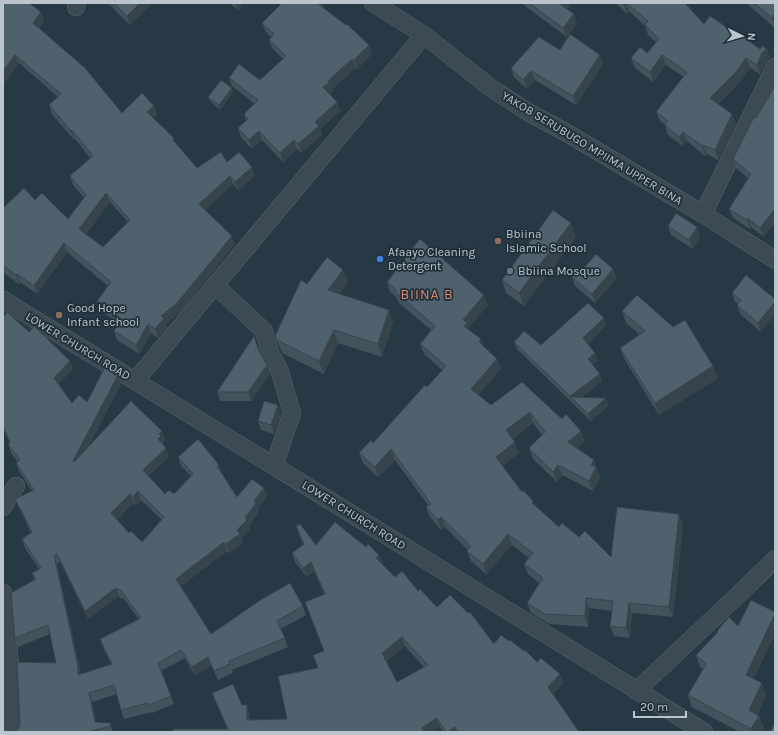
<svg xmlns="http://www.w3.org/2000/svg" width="778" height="735" font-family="Karla,sans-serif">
<rect width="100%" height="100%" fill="#273944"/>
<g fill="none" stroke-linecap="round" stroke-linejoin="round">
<g stroke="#5a6871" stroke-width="18">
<path id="street" d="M373,3L424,35L491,88L528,112L567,133L703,214L775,260
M76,7L77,3
M703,214L775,67
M215,285L264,331L271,355L279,369L292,413L274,466
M3,300L274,466L704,732
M135,381L424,35
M3,507L16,486
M3,593L10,664L13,732
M636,691L736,597L775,559"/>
</g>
<use href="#street" stroke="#3c4a54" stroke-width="17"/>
</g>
<path fill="#43535d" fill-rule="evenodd" d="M3,3H32L31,5L41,12L44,21L39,28L122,113L157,114L153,118L176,143L197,168L227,162L255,176L238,190L233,184L205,210L235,244L180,312L166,324L167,327L158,338L151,333L139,354L117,340L114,331L119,323L100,310L97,301L108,286L67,252L37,294L20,282L19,284L3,272V208L35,200L68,219L84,198L73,185L70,176L90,158L75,139L74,140L52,114L49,105L58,97L19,63L3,84ZM110,202L128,222L103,247L86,234Z
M108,3H152L130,25Z
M229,3H243L238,10Z
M521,3H571L567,9L577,23L567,37Z
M616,3H685L704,24L760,49H767L770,58L766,63L760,74L750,68L740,82L718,104L736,124L718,160L707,154L705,156L687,141L683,146L668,135L665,125L660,121L656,112L684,77L666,65L653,82L635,68L631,58L647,53L656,42L648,35L645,26L629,11L627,14Z
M746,3H775V28Z
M324,6L323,7L369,45L372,54L357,69L356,68L332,89L333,92L330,94L337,102L340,111L320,129L322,135L301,153L297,149L283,162L262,140L252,149L241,137L238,128L246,121L244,114L255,104L232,86L229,78L260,80L283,59L272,48L269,40L271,37L266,32L262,23Z
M560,50L600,55L603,64L576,105L535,80L527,89L514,77L511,68Z
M775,86V222L764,237L751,227L750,229L733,218L729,209L748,178L736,168L733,159Z
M233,93L220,110L210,101L208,97Z
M668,226L697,227L700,236L693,249L671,235Z
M576,237L524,306L506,293L502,280Z
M405,257L488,305L468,328L470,331L484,347L497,359L501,369L478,395L491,405L522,382L585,441L577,448L594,460L600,478L593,491L562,475L557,482L533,459L529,448L542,435L533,423L512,439L519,453L502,466L522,492L535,505L559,527L579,537L611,557L683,524L673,617L632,613L630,638L614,636L610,626L612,611L589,608L588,627L549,624L531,613L527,603L539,583L528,574L524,564L529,558L512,545L486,574L471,561L467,551L468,550L445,527L441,530L430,517L426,507L428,505L395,460L378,477L363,463L359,453L373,443L427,387L442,370L424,354L420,344L431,330L399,303L397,298L390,292L387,282L405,259Z
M583,269H613L617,278L595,303L575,286L572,277Z
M746,275L761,332L740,314L737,305L738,304L735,302L732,293Z
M348,282L339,294L389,310L393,322L382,357L338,343L324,374L282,353L275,336L307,284Z
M622,311L718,378L659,415L625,360L620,348L640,335L626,323Z
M3,315L29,332L70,361L73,369L58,384L72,403L87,402L121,384L88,447L162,431L165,439L163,442L164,444L163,445L166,448L169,457L148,476L165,494H174L191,476L181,466L178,457L219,465L221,473L237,497L267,496L258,508L259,511L249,526L250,529L241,538L243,543L229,553L227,551L181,586L211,634L303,606L306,615L281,629L288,647L232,670L233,673L218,680L211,665L195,676L185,658L161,671L174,704L152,713V712L124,719L121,710L117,694L92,702L96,722L110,723L113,732H15L19,728L56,663L50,634L18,647L15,638L34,579L32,573L39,569L25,548L22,539L31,533L19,508L15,499L32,491L19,471L16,463L17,461L11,453L8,444L10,443L3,429ZM141,500L162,520L142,542L129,533L117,519L134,503L136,505ZM60,562L88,619L119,596L121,599L123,598L139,619L100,639L103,648L111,664L81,674L57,564Z
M604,318L606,325L588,344L598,360L592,365L600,374L602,381L582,397L609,405L591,421L517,349L514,342L541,345Z
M258,345L260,353L267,365L270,374L251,401H220L217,392Z
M281,414L274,434L261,430L258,421Z
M296,526L316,545L366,547L379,555L383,564H382L395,577L418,591L437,607L494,644L537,662L560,674L563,683L553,694L579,732H443L440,727L227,729L212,693L242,705L250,714V720L287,719L317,668L324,651L305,602L324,594L314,571L307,577L295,562L292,553L303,545ZM405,646L424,667L397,682L386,661Z
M738,626L775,634L754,678L766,694L757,715L759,716L764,728L761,732H740L692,707L688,695L703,669L700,667L696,655L717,633V631Z"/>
<path fill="#37444c" d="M140,3H152L130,25L127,16Z
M235,3H243L238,10Z
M316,3H323L324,6L319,11Z
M561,3H571L563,13L560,4Z
M625,3H626L629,11L627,14L624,4Z
M41,12L44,21L36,31L33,23Z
M574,14L577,23L567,37L563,28Z
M775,14V27L772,18Z
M369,45L372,54L357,69L354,60Z
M767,49L770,58L766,63L760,74L757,65L762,53Z
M15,55L19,63L3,84V71Z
M600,55L603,64L576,105L573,96Z
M662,55L666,65L653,82L650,72Z
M746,58L750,68L740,82L714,108L710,98Z
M352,59L356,68L332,89L333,92L327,96L323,87L328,81Z
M531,71L535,80L527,89L523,80Z
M232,88L233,93L220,110L219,105Z
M337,102L340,111L320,129L322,135L301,153L298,144L315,122Z
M154,106L157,114L150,121L147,112Z
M732,114L736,124L718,160L715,150Z
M72,130L75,139L74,140L71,131Z
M259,131L262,140L252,149L249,140Z
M683,132L687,141L683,146L679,137Z
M294,140L297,149L283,162L280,153Z
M703,145L707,154L705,156L702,146Z
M252,167L255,176L238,190L235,182Z
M230,176L233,184L202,213L199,204Z
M106,193L110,202L83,238L79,229Z
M775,209V222L764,237L760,228Z
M748,218L751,227L750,229L747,220Z
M571,223L576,237L524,306L519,293Z
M697,227L700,236L693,249L689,240Z
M232,236L235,244L180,312L166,324L167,327L158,338L155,329L161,316Z
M64,243L67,252L37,294L34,286Z
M613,269L617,278L595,303L592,294Z
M343,270L348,282L332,303L328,290Z
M17,274L20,282L19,284L16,275Z
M484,295L488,305L468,328L470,333L464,326L463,320Z
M775,302V315L761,332L758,323Z
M389,310L393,322L382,357L378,344Z
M604,318L606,325L586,346L583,338Z
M148,324L151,333L139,354L136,345Z
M334,330L338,343L324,374L319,361Z
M481,339L485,350L479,342Z
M595,353L598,360L590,366L588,359Z
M497,359L501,369L474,399L471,389Z
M70,361L73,369L57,386L54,378Z
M267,365L270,374L251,401L248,392Z
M713,366L718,378L659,415L655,403Z
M600,374L602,381L576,401L571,397L573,403L570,396Z
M118,375L121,384L76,470L73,461Z
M606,398L609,405L591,421L588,414Z
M278,405L281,414L274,434L271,425Z
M530,412L533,423L510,441L506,430Z
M162,431L165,439L163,442L164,444L161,447L158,439L159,434Z
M581,431L585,441L572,452L568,442Z
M515,442L519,453L500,468L496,457Z
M166,448L169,457L146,478L143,470Z
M391,449L395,460L378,477L375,467Z
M594,460L600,478L593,491L589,481L591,465Z
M219,465L222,473L217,466Z
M558,465L562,475L557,482L553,472Z
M264,488L267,496L258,508L259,511L249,526L250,529L241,538L243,543L229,553L226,544L237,530L245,518L254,501Z
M138,491L141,500L136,505L133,497Z
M130,494L134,503L114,521L111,513Z
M679,514L683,524L673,617L669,607Z
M441,517L445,527L441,530L438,520Z
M508,534L512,545L486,574L483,564Z
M224,542L227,551L179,587L176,579Z
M54,555L57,564L81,675H78Z
M379,555L383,564L379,567L376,558Z
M311,562L314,571L307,577L303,568Z
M116,588L119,596L88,619L85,611Z
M586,598L589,608L588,627L585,616Z
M629,603L632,613L630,638L626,628Z
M775,614V634L750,686L746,675Z
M402,637L405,646L386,662L382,653Z
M208,657L211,665L195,676L192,667Z
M560,674L563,683L552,696L548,687Z
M762,683L766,694L753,722L749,710Z
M89,693L92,702L98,730L95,722Z
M247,705L250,714V729L247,720Z
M759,716L764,728L761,732H752L751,729Z
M437,718L440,727L433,732H423L422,728Z
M455,727L457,732H448Z"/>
<path fill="#4e616c" stroke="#37444c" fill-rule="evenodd" d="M3,3H29L41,12L33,23L85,68L122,113L142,93L154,106L147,112L174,138L173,140L197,168L221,152L227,162L239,152L252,167L235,182L230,176L199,204L232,236L177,303L161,316L164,318L155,329L148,324L136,345L114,331L121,319L97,301L111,282L64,243L34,286L17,274L16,275L3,265V208L24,188L35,200L42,193L68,219L86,195L70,176L93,156L72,130L71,131L49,105L61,94L15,55L3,71ZM106,193L130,220L103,247L79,229Z
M114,3H140L127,16Z
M282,3H317L346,25L347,24L369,45L354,60L352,59L328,81L329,83L323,87L337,102L315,122L319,126L298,144L294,140L280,153L259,131L249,140L238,128L248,119L244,114L258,100L229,78L239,64L260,80L286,56L269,40L274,34L262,23Z
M529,3H561L560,4L574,14L563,28Z
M627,3H685L704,24L710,16L728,28L729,27L760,49L762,46L767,49L762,53L757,65L746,58L736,72L710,98L732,114L715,150L703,145L702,146L683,132L679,137L665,125L668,121L656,112L687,72L662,55L650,72L631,58L640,47L647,53L659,39L645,25L648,21Z
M754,3H775V14L772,18Z
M570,34L600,55L573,96L531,71L523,80L511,68L539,37L560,50Z
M221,80L232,88L219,105L208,97Z
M775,86V209L760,228L748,218L747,220L729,209L751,174L733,159L754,117L756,118Z
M553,210L571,223L519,293L502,280Z
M676,213L697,227L689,240L668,226Z
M420,239L484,295L463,320L467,323L464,326L481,339L479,342L497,359L471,389L491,405L522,382L562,419L566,414L581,431L568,442L594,460L591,465L596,467L589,481L558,465L553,472L529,448L545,432L530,412L506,430L515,442L496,457L522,492L523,490L533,501L532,503L559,527L562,523L579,537L585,531L611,557L617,507L679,514L669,607L629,603L626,628L610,626L613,601L586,598L585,616L545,614L527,603L543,578L524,564L533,553L508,534L483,564L467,551L471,546L441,517L438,520L426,507L431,504L391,449L375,467L359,453L371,440L373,443L425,385L427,387L446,366L420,344L435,326L395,292L396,290L387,282L406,258L405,257Z
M596,254L613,269L592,294L572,277L580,267L583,269Z
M327,257L343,270L328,290L389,310L378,344L334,330L319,361L277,340L275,336L301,280L307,284Z
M746,275L775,299V302L758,323L737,305L741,300L732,293Z
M637,295L673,327L685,320L713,366L655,403L620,348L645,331L622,311Z
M588,303L604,318L583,338L595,353L588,359L600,374L570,396L514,342L524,331L541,345Z
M7,312L29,332L34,326L70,361L54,378L72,403L79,395L87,402L105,367L118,375L73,461L74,462L131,401L162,431L159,434L161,436L158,439L166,448L143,470L165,494L169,490L174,494L193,474L178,457L198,439L219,465L217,466L237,497L252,479L264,488L254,501L256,503L245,518L247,520L237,530L240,534L226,544L224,542L176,579L211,634L262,599L290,583L303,606L277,621L285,638L229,661L230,664L214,671L208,657L192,667L181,650L158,663L171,696L149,705L148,703L121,710L114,685L89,693L95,722L110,723L111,726L87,732H15L19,728L20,723L17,662L56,663L48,625L15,638L11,593L36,579L32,573L41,568L22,539L32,532L15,499L34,490L16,463L20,460L8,444L10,442L3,427V315L4,316ZM138,491L164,517L142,542L131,531L129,533L111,513L130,494L133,497ZM57,554L85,611L116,588L118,590L120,589L141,618L100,639L112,664L78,675V666L54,555Z
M254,336L259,351L267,365L248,392H217Z
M571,397L606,398L588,414Z
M264,401L278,405L271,425L258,421Z
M335,522L366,547L368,544L379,555L376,558L395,577L402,571L418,591L420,589L437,607L450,595L468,613L470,612L494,644L501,635L509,641L510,640L524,651L525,650L537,662L541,658L560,674L548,687L579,732H459L455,727L448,732H446L437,718L422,728L424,732H173V729H228L212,693L233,684L242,705H247V720L287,719L278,676L318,668L313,655L324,651L305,602L325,594L311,562L303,568L292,553L304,544L296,526L300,524L316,545ZM402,637L428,665L397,682L382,653Z
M751,600L775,612V614L746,675L762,683L749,710L759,716L751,729L688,695L706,664L696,655L718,632L717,631L729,617L738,626Z
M775,723V732H770Z"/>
<g fill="#8d6e63" stroke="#202f39" stroke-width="1.5">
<circle cx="498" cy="241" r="4"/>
<circle cx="59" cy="315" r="4"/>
</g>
<circle fill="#3f7fe0" stroke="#202f39" stroke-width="1.5" cx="380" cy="259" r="4"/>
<circle fill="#6b7280" stroke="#202f39" stroke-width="1.5" cx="510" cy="271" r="4"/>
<g text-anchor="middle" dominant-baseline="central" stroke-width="3.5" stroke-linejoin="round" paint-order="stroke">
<g font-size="12" fill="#bac5cd" stroke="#202f39">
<text transform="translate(592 148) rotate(31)">YAKOB SERUBUGO MPIIMA UPPER BINA</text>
<text transform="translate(78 346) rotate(31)">LOWER CHURCH ROAD</text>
<text transform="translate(354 515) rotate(32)">LOWER CHURCH ROAD</text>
</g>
<g font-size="12" fill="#bac5cd" stroke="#202f39" text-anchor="start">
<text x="506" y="234">Bbiina<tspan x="506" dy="14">Islamic School</tspan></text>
<text x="388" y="252">Afaayo Cleaning<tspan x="388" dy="14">Detergent</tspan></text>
<text x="518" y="271">Bbiina Mosque</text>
<text x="67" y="308">Good Hope<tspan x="67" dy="14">Infant school</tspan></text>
</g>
<g font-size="14" letter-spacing="1" fill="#d8876a" stroke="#202f39">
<text x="427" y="294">BIINA B</text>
</g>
</g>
<rect width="778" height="735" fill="none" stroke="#bac5cd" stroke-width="8"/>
<g transform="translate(742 36) rotate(95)" stroke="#202f39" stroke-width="3" paint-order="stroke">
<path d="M0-3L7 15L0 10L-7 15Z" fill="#bac5cd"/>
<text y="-6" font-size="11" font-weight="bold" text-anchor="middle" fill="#bac5cd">N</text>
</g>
<path d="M634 711v6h52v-6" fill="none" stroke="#bac5cd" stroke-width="2"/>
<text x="640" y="711" font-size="12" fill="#bac5cd" stroke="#202f39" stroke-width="3" paint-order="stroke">20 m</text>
</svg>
